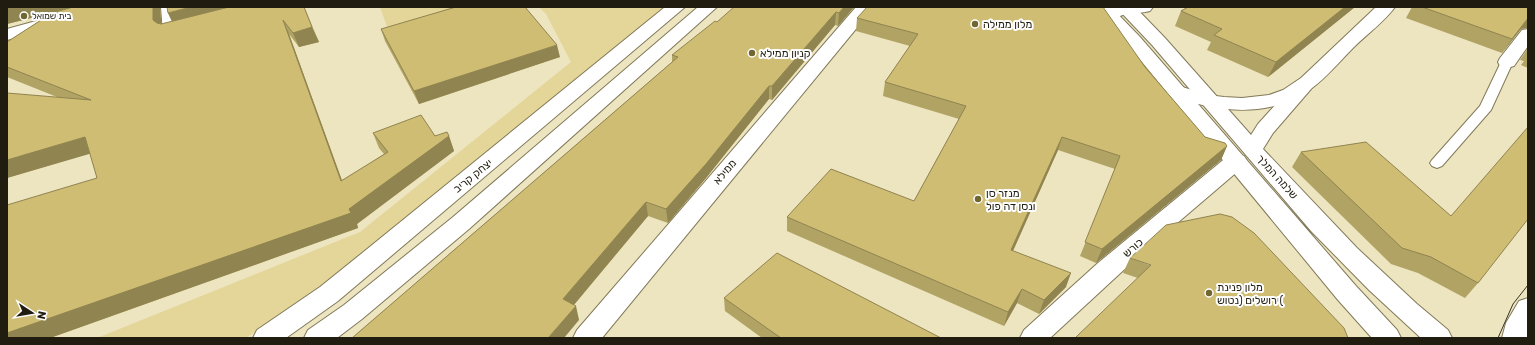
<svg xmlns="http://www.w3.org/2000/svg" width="1535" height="345" font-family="Rubik,Heebo,sans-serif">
<rect width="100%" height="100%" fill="#ede4c0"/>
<path fill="#e4d599" d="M380,7H480L389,32Z
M539,7H669L344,270L246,338H97L360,232L571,62L546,14Z"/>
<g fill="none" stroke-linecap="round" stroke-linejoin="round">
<g stroke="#817958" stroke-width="2">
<path id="lane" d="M161,7H171L174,29L180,30L182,32L180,34L169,37L165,36L163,34Z
M1507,58L1511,59L1513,62L1491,110L1442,166L1437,168L1432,166L1430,163L1432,160L1480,106L1501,62L1503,59Z"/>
</g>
<g stroke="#817958" stroke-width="2">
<path id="street" d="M87,7H115L112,11L7,40V29Z
M856,7H874L602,338H573L577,330Z
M1113,7H1153L1150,11C1142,13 1134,13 1126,14C1118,16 1113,21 1104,19L1101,15L1104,11Z
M1376,7H1395C1385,21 1366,35 1353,48C1340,61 1327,77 1312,88C1269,120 1216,112 1169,95L1166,91L1169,87L1176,85L1208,95L1224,97L1242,98L1269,95L1283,90L1301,78Z
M1528,29V46L1514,66L1507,68L1500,66L1498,62L1500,58L1522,30Z
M1236,154L1244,156L1247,161L1244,166L1141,254L1050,338H1020L1024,330L1098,263L1228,156Z
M1528,298V338H1502L1506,323L1519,301Z"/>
</g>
<g stroke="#817958" stroke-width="2">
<path id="secondary" d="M665,7H685L338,301L286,338H253L257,330L320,287L361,254Z
M698,7H717L469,229L362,319L337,338H304L308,330L344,305L453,217Z
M1092,7H1111L1140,37L1356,286L1397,330L1401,338H1372L1338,300L1128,45Z
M1116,7H1135L1165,38L1251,135L1258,124L1297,81L1304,79L1311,81L1314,85L1311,89L1273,133L1263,149L1357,248L1417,304L1448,330L1452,338H1421L1369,290L1311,231L1152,45Z"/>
</g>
<use href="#lane" fill="#fff" fill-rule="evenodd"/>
<use href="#street" fill="#fff" fill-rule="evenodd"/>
<use href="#secondary" fill="#fff" fill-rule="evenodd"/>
<path stroke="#393424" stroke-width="1" d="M1498,338L1513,304L1528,285"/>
</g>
<path fill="#b1a363" d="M7,7H160L161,24L172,22L168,13L304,7L319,42L299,47L289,34L342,181L384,154L379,148L373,133L449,136L454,151L357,224L358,228L50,338H7L97,178L90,153L7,178L57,97L7,77V42L52,13L7,24Z
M854,7L838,26L835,25L772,100L769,99L706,178L668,223L648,216L574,305L579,320L352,338L672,62V55L717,22Z
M1188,7H1355L1268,77L1207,50L1211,42L1175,26L1181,11Z
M1412,7H1528L1521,29L1502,53L1406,18Z
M857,18L1145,67L1205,137L1227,146L1221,160L1096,263L1080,256L1115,169L1058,150L1013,251L1066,287L1039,314L1017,303L1004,326L787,231V217L914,201L959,119L883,96L885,82L910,46L856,31Z
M381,29L560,57L419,104L385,41Z
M1528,48V68L1521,65L1524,61L1520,60Z
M1301,152L1451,216L1478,283L1465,298L1418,273L1391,264L1292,167Z
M1130,258L1348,338L1138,278L1123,273Z
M724,298L941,338H762L725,311Z"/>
<path fill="#908450" d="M10,7H74L7,24V8Z
M153,7H160L162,34L153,20Z
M191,7H249L175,27L168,13Z
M844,7H854L838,26L839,13Z
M1345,7H1355L1268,77L1276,62Z
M836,12L835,25L772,100V86Z
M1528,18V28L1521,29L1502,53L1512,39Z
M283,20L289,34L348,197L341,181Z
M312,27L319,42L299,47L293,33Z
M557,45L560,57L419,104L414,91Z
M769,86V99L706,178L668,223L666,209Z
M449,136L454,151L357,224L358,228L50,338H7V333Z
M85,137L96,152L7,178V160Z
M1062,137L1058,150L1007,264L1011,250Z
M1227,146L1221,160L1096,263L1102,249Z
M646,202L648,216L567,313L563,299Z
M1071,273L1066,287L1039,314L1044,300Z
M1022,289L1017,303L1004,326L1008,312Z
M576,306L579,320L564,338H548Z"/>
<path fill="#cebd73" stroke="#908450" d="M73,7H153V20L157,23L161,24L229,7H304L312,27L293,33L283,20L341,181L388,152L373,133L421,115L435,136L447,132L449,136L349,209L351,213L7,333V205L97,178L85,137L7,160V93L91,100L7,67V42L52,13Z
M167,7H191L168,13Z
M456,7H525L557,45L414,91L381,29Z
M734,7H844L839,13L836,12L772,86H769L706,164L666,209L646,202L563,299L576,306L548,338H352L678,57L672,55L715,21L717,22Z
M867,7H1103L1145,67L1205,137L1225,143L1227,146L1102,249L1085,242L1120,156L1062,137L1011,250L1071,273L1044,300L1022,289L1008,312L787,217L831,169L914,201L966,106L885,82L918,34L857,18Z
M1188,7H1345L1276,62L1214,35L1222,29L1181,11Z
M1422,7H1528V18L1512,39Z
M1528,127V219L1478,283L1431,257L1402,248L1301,152L1366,142L1451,216Z
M1220,214L1232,217L1254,233L1344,328L1348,338H1075L1151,265L1130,258L1166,225Z
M777,253L941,338H781L724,298Z"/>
<g fill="#716532" stroke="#fff" stroke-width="1.5">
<circle cx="24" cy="16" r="4"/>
<circle cx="975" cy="24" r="4"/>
<circle cx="752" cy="53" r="4"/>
<circle cx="978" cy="199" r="4"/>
<circle cx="1209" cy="293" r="4"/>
</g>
<g text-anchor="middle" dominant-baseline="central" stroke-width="4" stroke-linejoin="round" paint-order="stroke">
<g font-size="9" fill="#201c0f" stroke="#fff" text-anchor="start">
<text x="32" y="16">בית שמואל</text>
</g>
<g font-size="11" fill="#201c0f" stroke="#fff" text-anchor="start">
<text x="983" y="24">מלון ממילה</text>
<text x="760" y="53">קניון ממילא</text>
<text x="986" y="193">מנזר סן<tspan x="986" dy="13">ונסן דה פול</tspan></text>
<text x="1217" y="287">מלון פנינת<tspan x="1217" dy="13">ירושלים (נטוש(</tspan></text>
</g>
<g font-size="11" fill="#201c0f" stroke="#fff">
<text transform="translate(725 172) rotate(-50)">ממילא</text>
<text transform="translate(473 176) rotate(-39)">יצחק קריב</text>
<text transform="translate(1277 177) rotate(48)">שלמה המלך</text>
<text transform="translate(1133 248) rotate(-41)">כורש</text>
</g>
</g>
<rect width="1535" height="345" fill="none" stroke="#201c0f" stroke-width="16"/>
<g transform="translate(32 313) rotate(102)" stroke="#ffffff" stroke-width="3" paint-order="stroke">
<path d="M0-3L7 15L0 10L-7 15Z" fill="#201c0f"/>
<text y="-6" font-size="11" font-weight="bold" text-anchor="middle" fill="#201c0f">N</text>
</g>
</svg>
